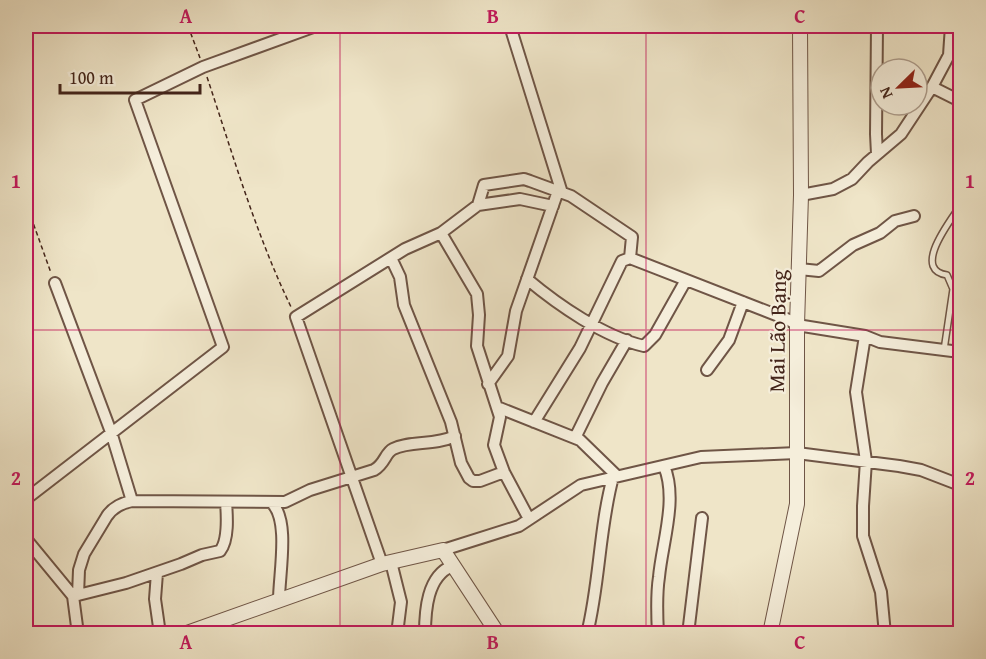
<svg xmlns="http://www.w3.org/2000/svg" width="986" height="659" font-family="'Gentium Book Plus',serif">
<rect width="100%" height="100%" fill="#efe5c8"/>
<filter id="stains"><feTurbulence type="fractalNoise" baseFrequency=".00333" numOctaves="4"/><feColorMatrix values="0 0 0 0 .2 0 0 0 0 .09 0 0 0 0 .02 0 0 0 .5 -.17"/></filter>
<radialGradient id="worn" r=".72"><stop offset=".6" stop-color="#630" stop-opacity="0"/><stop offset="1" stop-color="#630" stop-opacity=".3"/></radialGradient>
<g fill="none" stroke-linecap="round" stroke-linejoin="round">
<g stroke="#6f5546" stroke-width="8">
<path id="service" d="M944,350L953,289L947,275C911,270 951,220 960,206"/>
</g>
<g stroke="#6f5546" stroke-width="14">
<path id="minor" d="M510,26L562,193
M877,26L876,134L877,154
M951,26L949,55L932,87L960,101
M801,195L833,189L852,179L868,162L901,134L932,87
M478,205L520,199L553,206
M441,233L477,294L479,315L477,346L500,417L494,445L504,472L529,519
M391,258L400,277L404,305L451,422L461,463L469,478L473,481H480L504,472
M799,269L819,271L853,245L880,233L895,221L914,216
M527,279C558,305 604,337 644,346L655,335L686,280
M55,283L111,432L132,501
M865,336L856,392L866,461L863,506V536L881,592L885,634
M707,370L729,340L743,302
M488,384L508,356L516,311L558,191
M497,407L580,440L617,476
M534,422L580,348L622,261L630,258
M575,438L602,383L627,340
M26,499L223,347L135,100L203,67L316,26
M272,503C290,521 279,574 279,600
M26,539L73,596L78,634
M443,550L519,526L581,485L701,457L797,453L899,466L921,470L960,485
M391,562L401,602L397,634
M382,564L296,317L405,249L441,233L478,205L484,185L524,179L530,181L571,196L632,237L630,258L789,320L797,325L865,336L880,342L960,352
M157,573L155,599L160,634
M78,595L79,570L84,554L107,516C113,507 122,503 132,501L285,502L310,490L374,470C385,464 385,453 393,449C411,440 434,446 455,436
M74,596L126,583L181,564L202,555L220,551C229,540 227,515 226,502
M588,631L615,634
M425,634C425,611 427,576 452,566
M587,634C600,582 599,528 613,477
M658,634C657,615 656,596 659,577C662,543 678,499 664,466
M688,634L702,518
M957,634L960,624"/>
</g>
<g stroke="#6f5546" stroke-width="16">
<path id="tertiary" d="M184,634L382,564L443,550L498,634
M770,634L797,504V325L801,195L800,26"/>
</g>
<path stroke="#44251a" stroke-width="1.5" stroke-dasharray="4.5 3" stroke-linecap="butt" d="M188,26L200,58
M207,77C233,155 256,235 292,309
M26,203L51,273"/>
<use href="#service" stroke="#f5eedb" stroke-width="5"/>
<use href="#minor" stroke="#f5eedb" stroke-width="10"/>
<use href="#tertiary" stroke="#f5eedb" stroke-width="14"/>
</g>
<path fill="none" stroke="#c2185b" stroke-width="1.5" stroke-opacity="0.55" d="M340,26V634M646,26V634M26,330H960"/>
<g text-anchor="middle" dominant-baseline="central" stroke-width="4.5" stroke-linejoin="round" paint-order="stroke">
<g font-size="22" fill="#44251a" stroke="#f5eedb">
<text transform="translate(777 331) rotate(-89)">Mai Lão Bạng</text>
</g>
</g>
<rect width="986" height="659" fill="none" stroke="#efe5c8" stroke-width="66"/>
<g transform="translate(899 87) rotate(246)"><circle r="28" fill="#f5eedb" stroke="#ae9e8e" stroke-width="1.5"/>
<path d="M0-4.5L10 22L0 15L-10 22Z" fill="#8f2418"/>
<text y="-9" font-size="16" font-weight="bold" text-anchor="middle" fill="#44251a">N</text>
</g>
<path d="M60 84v9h140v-9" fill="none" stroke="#44251a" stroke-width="3"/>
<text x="69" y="84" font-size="18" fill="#44251a" stroke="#f5eedb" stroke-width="4.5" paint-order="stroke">100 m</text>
<rect x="33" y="33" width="920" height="593" fill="none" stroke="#c2185b" stroke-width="2"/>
<g font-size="20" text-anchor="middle" font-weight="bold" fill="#c2185b">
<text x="186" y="23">A</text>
<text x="493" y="23">B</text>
<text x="800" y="23">C</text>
<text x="16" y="188">1</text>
<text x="970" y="188">1</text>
<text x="16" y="485">2</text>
<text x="970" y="485">2</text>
<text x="186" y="649">A</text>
<text x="493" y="649">B</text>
<text x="800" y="649">C</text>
</g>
<rect width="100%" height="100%" filter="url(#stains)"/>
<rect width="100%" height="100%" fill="url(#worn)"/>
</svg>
